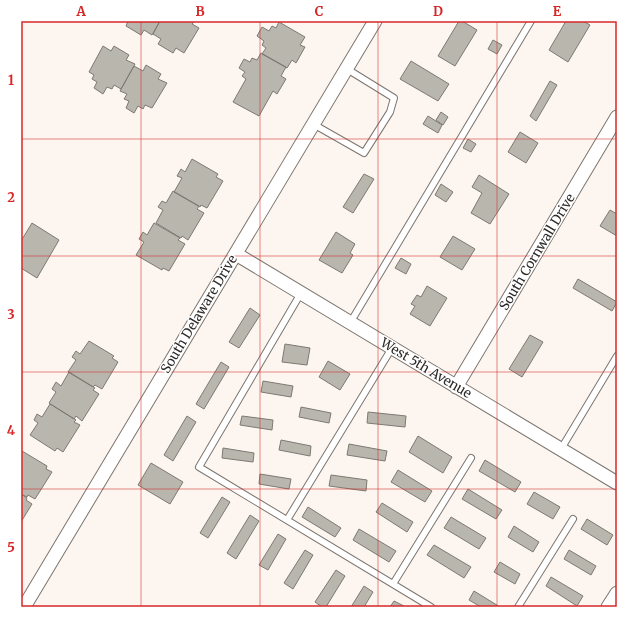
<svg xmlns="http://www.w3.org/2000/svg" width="638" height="628" font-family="Merriweather,serif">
<rect width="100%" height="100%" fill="#fdf5ef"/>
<path fill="#b9b6ae" stroke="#7c7a72" d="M128,21H160L152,35L144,30L141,35L126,26Z
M160,21H195L192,24L199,28L184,53L176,48L173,53L158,44L161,39L153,34Z
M459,21H462L477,30L455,66L438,56Z
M566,21H583L590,25L568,62L549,50Z
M279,22L305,37L300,45L305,47L296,63L292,60L287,68L262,54L266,48L262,45L264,41L257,36L262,27L269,31L272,26L276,28Z
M493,40L502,45L497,54L488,49Z
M103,46L111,51L114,46L129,55L126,60L135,64L121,89L114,85L112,89L107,87L103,94L94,88L97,82L92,79L94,75L89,72Z
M261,53L286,67L281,76L286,79L277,94L273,91L259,116L233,102L246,79L242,76L245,72L239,68L244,59L250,62L252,58L257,60Z
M411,61L449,84L438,101L400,79Z
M146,65L161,74L158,79L167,83L152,108L145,105L143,109L138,106L134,113L126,108L129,101L124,99L127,94L120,91L134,66L143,71Z
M550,81L557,85L536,121L530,116Z
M441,112L448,117L443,125L436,120Z
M428,116L442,125L438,133L423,124Z
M520,132L538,143L526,163L508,152Z
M468,139L476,144L471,152L463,148Z
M192,159L218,174L216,177L223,181L207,208L201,205L200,207L174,192L182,178L177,176L181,169L185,172Z
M364,174L374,179L353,213L343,207Z
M479,175L509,194L490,224L471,213L482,193L472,187Z
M441,184L453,192L446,202L435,195Z
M173,191L199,206L197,209L204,213L188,240L182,236L181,238L156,223L163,210L158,207L162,201L166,203Z
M610,210L617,214V236L600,226Z
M32,223L59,240L37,278L21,268V241Z
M154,223L180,238L178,240L185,244L169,271L163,268L162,270L136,255L144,242L139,239L143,232L147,235Z
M336,232L355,244L350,253L353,255L342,273L319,260Z
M453,236L475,249L462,270L440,257Z
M401,258L411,264L406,274L395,268Z
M578,279L617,302L612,311L573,288Z
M427,286L447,298L430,326L410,314L415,306L411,304L417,295L421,297Z
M250,308L260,315L239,348L229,342Z
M530,335L543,342L522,377L509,369Z
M89,341L114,356L112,358L118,362L102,389L95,385L93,387L68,372L76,360L72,357L76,351L80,354Z
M285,344L310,348L307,365L282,362Z
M328,361L350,374L340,390L319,377Z
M221,362L229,367L204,409L196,404Z
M69,372L95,388L93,390L99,394L82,421L76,416L74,419L49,403L56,392L52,389L56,382L61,386Z
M263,381L293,386L291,397L261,392Z
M50,404L76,420L74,422L80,425L63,452L57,448L55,451L30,435L38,423L34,420L37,414L42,417Z
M301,407L331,413L329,423L299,417Z
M368,412L406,416L405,427L367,423Z
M187,416L196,422L173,461L164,455Z
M242,416L273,420L272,430L240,425Z
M418,436L452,457L443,473L409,452Z
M281,440L311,446L310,456L279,450Z
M349,444L387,451L385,461L347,455Z
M223,448L254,453L253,462L222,458Z
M22,451L47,466L46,469L52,472L35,499L28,495L27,497L21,494V453Z
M485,460L521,482L515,492L479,471Z
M151,463L183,482L170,504L138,485Z
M398,470L432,491L425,502L391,482Z
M260,474L291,479L289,489L259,484Z
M331,475L367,480L366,491L329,486Z
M468,489L502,510L496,519L462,499Z
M534,492L560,507L553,519L527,504Z
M21,494L27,498L26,500L32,504L21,522Z
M222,497L230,502L208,538L200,533Z
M382,503L413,522L407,532L376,512Z
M308,507L341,528L335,537L302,517Z
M250,515L259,521L236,559L227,553Z
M451,517L486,538L479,549L444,528Z
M587,519L613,535L607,545L581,529Z
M514,526L539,542L533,552L508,537Z
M359,529L396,551L389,562L353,540Z
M278,534L286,539L268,570L259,565Z
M434,545L471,567L464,578L427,555Z
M305,550L313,555L293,589L284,583Z
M569,550L596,566L591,575L564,559Z
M500,562L520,574L515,584L494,572Z
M336,570L345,576L326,607H322L315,602Z
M551,577L583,596L577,606L546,586Z
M364,586L373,592L364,607H351Z
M474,591L500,607H481L469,600Z
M394,601L404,606L403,607H390Z"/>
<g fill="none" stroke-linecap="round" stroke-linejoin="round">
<g stroke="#7c7670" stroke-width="8">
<path id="service" d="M313,124L364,153L390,112L394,98L347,69
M301,293L199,467L431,607
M350,323L531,21
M561,449L617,356
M287,520L392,348
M393,584L471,458
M518,607L573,519"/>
</g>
<g stroke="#7c7670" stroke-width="15">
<path id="minor" d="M236,254L617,483
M456,387L617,117
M24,607L375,21
M608,607L617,593"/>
</g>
<use href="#service" stroke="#fff" stroke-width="6"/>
<use href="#minor" stroke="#fff" stroke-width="13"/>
</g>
<path fill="none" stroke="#d62828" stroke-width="1" stroke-opacity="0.55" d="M141,21V607M260,21V607M378,21V607M497,21V607M21,139H617M21,256H617M21,372H617M21,489H617"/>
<g text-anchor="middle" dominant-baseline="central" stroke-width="3" stroke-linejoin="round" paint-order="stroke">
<g font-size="13" fill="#2d2a28" stroke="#fff">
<text transform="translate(537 252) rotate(-59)">South Cornwall Drive</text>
<text transform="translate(199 314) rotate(-59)">South Delaware Drive</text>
<text transform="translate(426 368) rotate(31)">West 5th Avenue</text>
</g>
</g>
<rect width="638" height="628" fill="none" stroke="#ffffff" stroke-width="44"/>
<rect x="22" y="22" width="594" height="584" fill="none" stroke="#d62828" stroke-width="1.5"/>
<g font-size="13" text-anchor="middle" font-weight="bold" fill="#d62828">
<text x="81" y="16">A</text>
<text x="200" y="16">B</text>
<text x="319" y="16">C</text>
<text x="438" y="16">D</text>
<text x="557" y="16">E</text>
<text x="11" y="85">1</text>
<text x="11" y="202">2</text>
<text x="11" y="319">3</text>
<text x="11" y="435">4</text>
<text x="11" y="552">5</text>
</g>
</svg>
